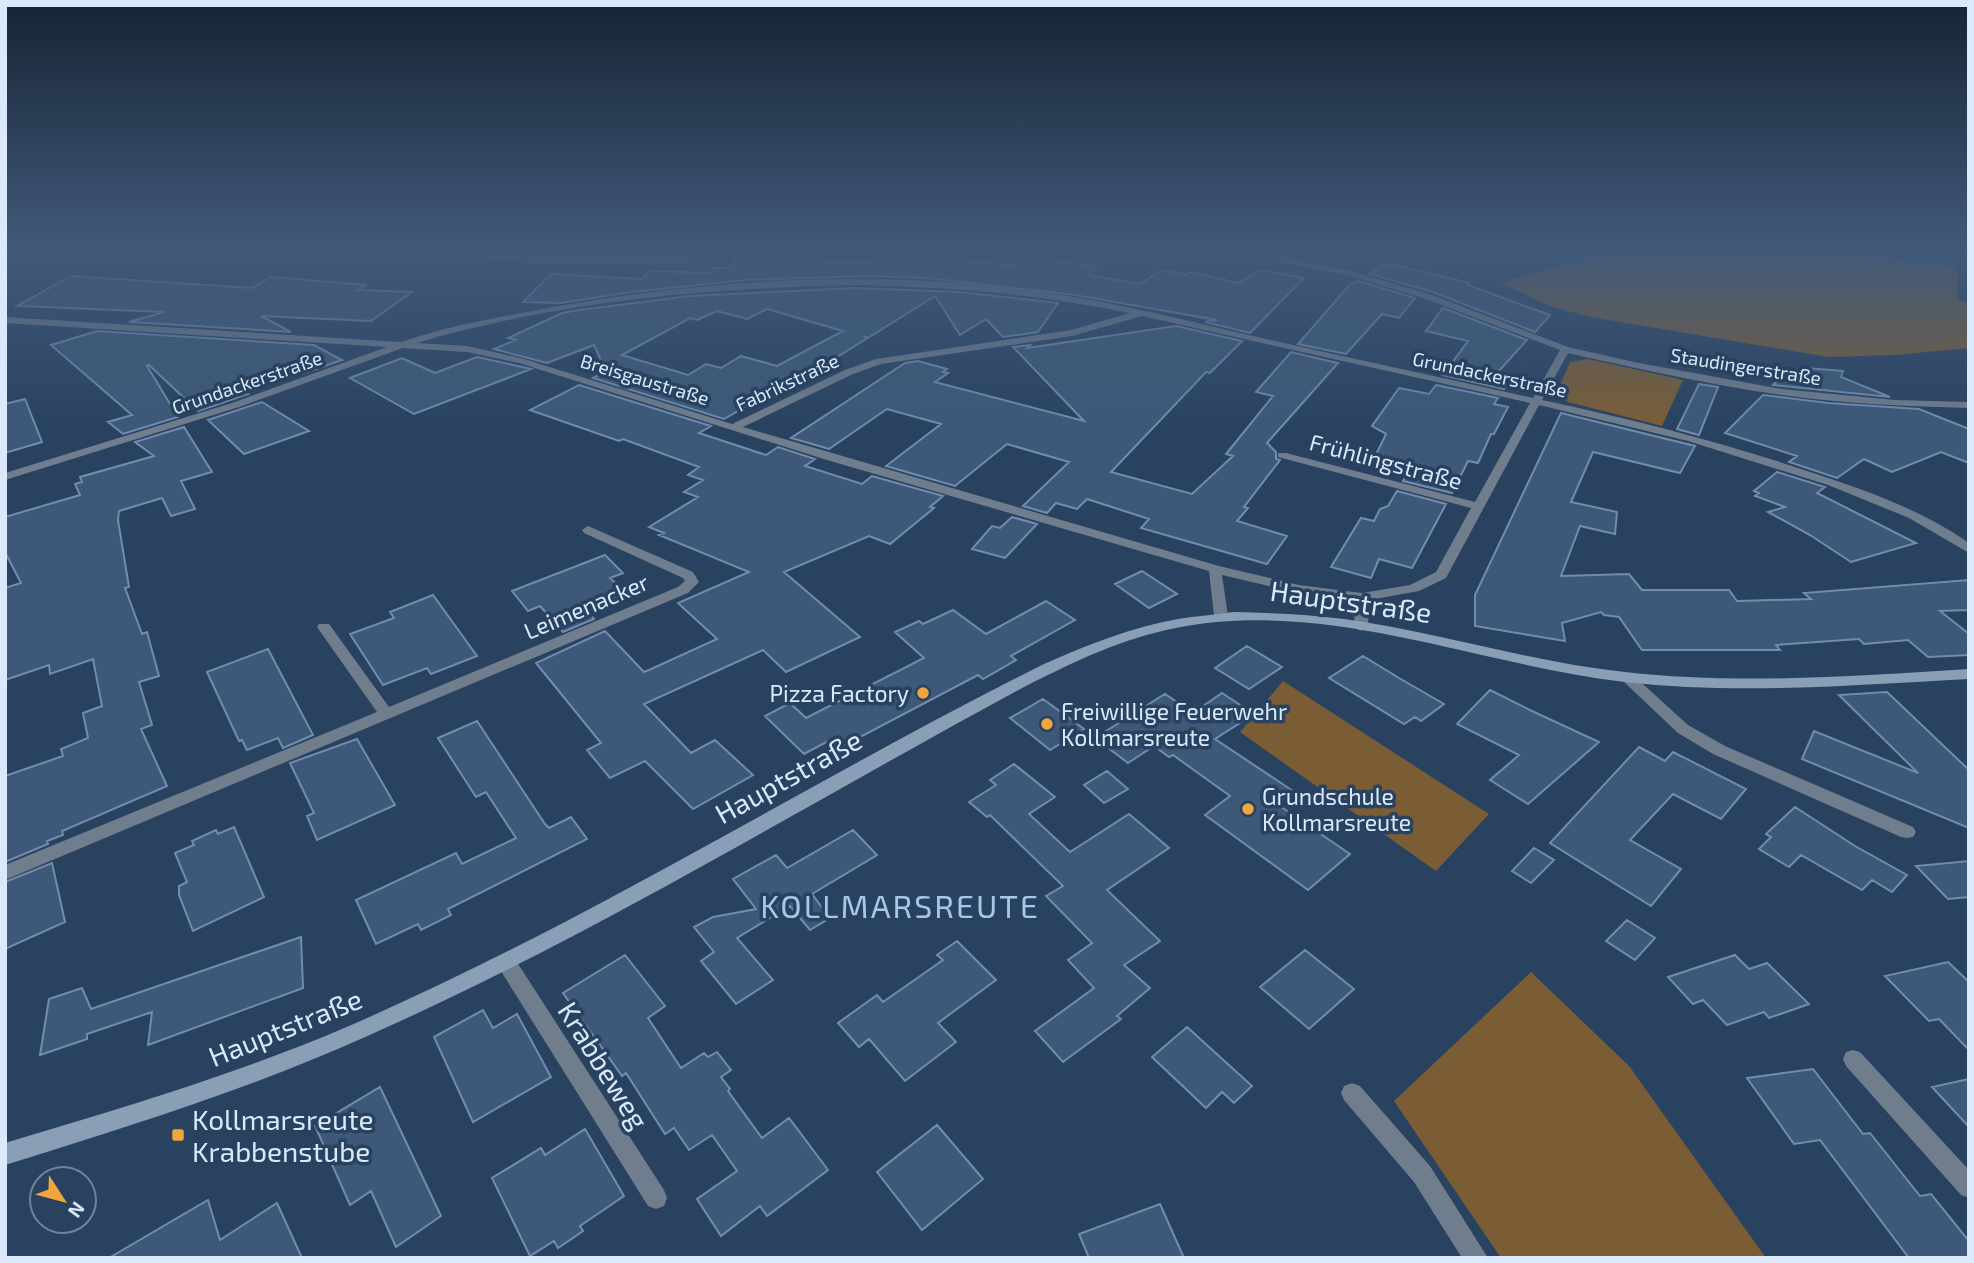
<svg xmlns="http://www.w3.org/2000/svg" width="1974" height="1263" font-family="'Exo 2',sans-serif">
<rect width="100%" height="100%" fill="#284260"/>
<path fill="#7b5d35" d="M303,251H706L698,262L524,264L527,259Z
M1613,251H1830L1957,267V299L1969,303V348L1895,355L1828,357L1591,317L1550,306L1501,283Z
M1588,359L1683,380L1662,426L1568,402L1556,394L1570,362Z
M1283,681L1489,814L1436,871L1240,732Z
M1531,972L1629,1066L1766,1258H1501L1394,1101Z"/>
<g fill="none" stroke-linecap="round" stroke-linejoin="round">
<path stroke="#794d5e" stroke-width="6" d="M1387,254L1389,251"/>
</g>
<path fill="#3d5878" stroke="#708daf" stroke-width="2" fill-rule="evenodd" d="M824,253V263L946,259L1015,266L1024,257L1097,267L1089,275L1140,284L1162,270L1186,275L1191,272L1238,283L1260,270L1304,278L1250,333L1205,322L1217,320L1075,295L927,278L866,276L745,280L624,293L561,303L523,302L551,274L642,279L649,271L711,273L713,268H732L736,256Z
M1388,263L1469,283L1468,285L1550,315L1535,332L1433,292L1370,274L1384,265L1392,266Z
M71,276L252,288L271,277L366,285L358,290L412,292L371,321L261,316L291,332L129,322L164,312L17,306Z
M1358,281L1415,298L1399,318L1382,314L1346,354L1298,344L1350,284Z
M855,288L959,292L1058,303L1038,332L1003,337L986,319L960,335L935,296L868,338L865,337L866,339L797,382L792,380L724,419L593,378L606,371L594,345L547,363L494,349L516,340L508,338L562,313L579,310L690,296ZM767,309L843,331L777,366L741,356L721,368L706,364L688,375L622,355L690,318L697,320L717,311L747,319Z
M1443,308L1527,340L1498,372L1512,375L1504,389L1443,375L1468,341L1426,331Z
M1176,326L1242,341L1210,373L1206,372L1111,472L1192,494L1233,456L1226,454L1273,396L1256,392L1291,352L1338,363L1267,443L1276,452V459L1280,460L1244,507L1248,508L1237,521L1287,536L1267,564L1141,528L1149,519L1087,499L1077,509L1056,503L1047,513L1023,506L1069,462L1007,444L955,486L886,466L941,424L887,409L829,449L791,438L905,363L918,361L947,369L943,372L948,373L935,382L1084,421L1013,347L1030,345L1027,348Z
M97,331L314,345L342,360L302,374L296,370L240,390L248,394L198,411L149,365L147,366L178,417L123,434L108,422L132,415L51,345Z
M477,357L531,369L414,414L350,378L402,358L435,373Z
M1805,368L1843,371L1841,377L1890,397L1773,385L1789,369L1807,371Z
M1699,384L1718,387L1699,435L1677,429Z
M579,385L711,426L699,433L766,455L778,447L815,459L805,466L862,484L872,476L943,496L930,507L934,508L890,544L869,536L784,572L860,637L786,672L763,650L644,704L691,753L715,740L753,775L693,809L645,761L610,778L587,750L601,743L536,663L605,631L644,672L649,670L717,639L678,603L749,572L659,535L664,533L649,527L698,497L684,492L703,480L688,475L699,467L623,439L619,441L530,410Z
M1436,385L1498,398L1494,404L1508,407L1494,434H1491L1478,463L1468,461L1452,493L1403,481L1407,474L1371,465L1386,434L1372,426L1399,388L1429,394Z
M1763,395L1828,403L1919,409L1969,429V463L1941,452L1892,472L1864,459L1837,478L1789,462L1797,456L1725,433Z
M25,399L42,442L5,453V404Z
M262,402L309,431L244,454L208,420Z
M1561,413L1695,446L1680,473L1593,452L1571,502L1617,512L1615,534L1580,526L1561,576L1629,574L1642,590H1729L1737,601L1811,599L1804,593L1969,580V610L1940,611L1969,634V655L1928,657L1908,640L1864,644L1859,639L1776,645L1780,650H1642L1619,617L1604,615L1601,612L1562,623L1565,641L1475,626V595Z
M184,427L212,472L181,481L195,509L171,516L162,498L119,511L118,520L129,587L125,588L142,634L147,632L159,676L139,682L152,725L141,729L167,786L62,831L63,835L47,841L48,844L5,862V776L63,756L61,749L88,738L83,713L102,706L93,659L50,674L49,665L5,680V588L21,583L5,552V517L80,495L75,484L82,482L80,477L154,456L135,442Z
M1777,472L1825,487L1817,493L1916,543L1851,562L1810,535L1768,512L1785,507L1755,496L1759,493L1754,491Z
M1397,491L1446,504L1412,568L1379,559L1371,578L1331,567L1361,518L1374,521L1380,509L1388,506Z
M1012,517L1037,524L1005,558L972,549L992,526L1000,528Z
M605,555L623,573L610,578L630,597L589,614L594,619L563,632L540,606L528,611L512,591Z
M1142,571L1177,594L1149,608L1115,584Z
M433,595L477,656L431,674L427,668L383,685L350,634L394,618L390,612Z
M1046,601L1075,620L1011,656L1016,660L983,679L978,675L843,746L834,738L804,754L765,716L790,703L806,718L924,658L895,632L919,621L923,624L953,610L986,634Z
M1247,646L1282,667L1249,689L1215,668Z
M268,649L313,735L283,748L278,738L247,750L242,740L239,741L207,672Z
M1363,656L1399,678L1444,704L1421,721L1415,717L1404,724L1329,678Z
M1490,690L1532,711L1599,742L1528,804L1490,780L1519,755L1457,724Z
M1887,692L1969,770V828L1802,759L1814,731L1918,773L1839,695Z
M1222,693L1254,714L1215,739L1293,791L1277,804L1350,854L1308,890L1205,815L1230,796L1173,755L1169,757L1154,746L1128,763L1095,738L1165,694L1193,713Z
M1043,699L1084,729L1050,750L1010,718Z
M477,721L545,824L549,828L571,817L587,839L448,909L451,915L421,930L418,924L376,944L356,900L456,853L462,864L516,838L486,792L476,797L438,738Z
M357,739L395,805L317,840L307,816L314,813L290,763Z
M1639,747L1665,761L1673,752L1746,789L1721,819L1673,794L1630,840L1681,869L1651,906L1550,843Z
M1014,764L1055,797L1029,814L1070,852L1129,814L1169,848L1107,890L1160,941L1124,965L1150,988L1117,1016L1121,1019L1063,1062L1035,1031L1094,988L1068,960L1092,943L1046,896L1063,886L990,815L987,817L969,802L996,785L990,780Z
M1107,771L1128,789L1104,803L1084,785Z
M1795,807L1855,846L1907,875L1892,892L1872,880L1862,890L1801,855L1789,867L1759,849L1771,837L1766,834Z
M234,827L264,897L193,931L179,895V886L187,882L175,853L194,845L192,841L216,830L218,834Z
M853,830L877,855L812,894L830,918L810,930L790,906L737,938L773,980L736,1004L701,961L714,952L694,927L713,917L756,909L733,879L776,855L787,868Z
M1534,848L1554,860L1531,883L1512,871Z
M1969,861V897L1948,899L1916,866Z
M52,863L65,922L5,949V882Z
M1627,920L1655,938L1635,960L1606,941Z
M301,937L303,988L148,1045L152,1012L87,1034V1039L40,1055L49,999L82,988L91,1009Z
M957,941L996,980L938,1023L956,1042L905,1081L869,1039L859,1047L838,1023L877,995L883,1002L943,960L937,955Z
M1305,950L1354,989L1309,1029L1260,987Z
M625,955L665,1006L648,1018L681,1068L704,1053L708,1057L717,1052L731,1070L721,1077L730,1089L728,1091L762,1138L789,1118L828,1170L767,1216L760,1206L721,1236L697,1199L737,1171L712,1135L689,1150L674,1128L665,1134L626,1073L622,1076L563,993Z
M1735,955L1749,969L1767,963L1809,1004L1769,1018L1764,1012L1727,1025L1703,1000L1693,1004L1668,977Z
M1948,962L1969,982V1050L1939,1019L1929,1021L1885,976Z
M483,1010L493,1028L517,1014L551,1077L473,1122L434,1037Z
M1187,1027L1252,1086L1234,1103L1222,1092L1206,1108L1152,1057Z
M1813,1069L1863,1134L1870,1133L1920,1196L1931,1194L1969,1241V1258H1909L1820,1140L1794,1144L1747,1078Z
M1969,1079V1127L1932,1087Z
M380,1087L441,1216L396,1247L371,1191L350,1205L315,1126Z
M937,1125L983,1179L922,1230L877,1172Z
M585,1129L624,1196L580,1226L583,1231L558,1248L554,1241L530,1256L492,1178L541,1148L545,1155Z
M208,1200L220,1240L277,1203L302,1258H109Z
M1160,1204L1184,1258H1089L1079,1234Z"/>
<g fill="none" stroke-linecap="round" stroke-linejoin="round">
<path fill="#707d8c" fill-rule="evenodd" d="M1279,258L1351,271L1432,295L1568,347L1634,362L1782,389L1895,400L1969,402V408C1907,406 1844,404 1782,395C1711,385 1639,369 1568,353L1542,400C1631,419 1718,441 1804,470C1862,489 1919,508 1969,543V553L1909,518L1828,485L1688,441L1539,405L1446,578L1419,591L1369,600L1368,627L1361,631L1354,627L1355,600L1299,593L1222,575L1228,616L1221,620L1214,616L1209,571L827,460L519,363L467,352L403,348L239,407L5,480V473L232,403L387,347L5,323V317L401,342C454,324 510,315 565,305C723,278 888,269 1048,293C1120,303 1191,322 1262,338C1352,359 1443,378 1533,398L1560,350L1426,299L1347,275L1279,262ZM855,285C948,287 1039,294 1130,313L1071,330L876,359L845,370L732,424L524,359L467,346L417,343C558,301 709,288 855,285ZM1142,316L1530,403L1475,502L1286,453H1278V457L1471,508L1436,572L1410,585L1362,593L1299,585L1219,566L743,427L853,374L881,364L1072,336Z
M588,526L693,572L699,582L688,593L5,880V865L377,712L317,627L319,624H329L389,707L678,587L685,581L683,578L584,533L582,530Z
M1628,673L1633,675L1688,725L1725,746L1913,827L1916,832L1913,837L1907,838L1901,837L1713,754L1678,733L1623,681L1621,678L1623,675Z
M506,954L513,956L664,1190L667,1198L664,1206L656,1209L648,1206L499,968L496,962L499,956Z
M1853,1050L1860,1052L1969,1170V1198L1961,1195L1846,1066L1843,1059L1846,1052Z
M1352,1083L1360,1086L1430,1166L1488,1258H1462L1414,1182L1344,1100L1341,1093L1344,1086Z"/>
<path fill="#8a9eb6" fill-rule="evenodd" d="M1233,612C1270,613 1307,614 1344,619C1438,632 1530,662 1625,672C1739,685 1854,676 1969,669V679C1854,685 1740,695 1625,682C1477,665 1328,598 1176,628C1123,638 1073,662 1024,687C805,805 592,937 363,1038C247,1090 126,1127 5,1165V1143C121,1108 237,1074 349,1026C589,922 810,781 1044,664C1087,645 1132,627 1178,619C1196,616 1215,615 1233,612Z"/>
</g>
<linearGradient id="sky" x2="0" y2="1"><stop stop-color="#162435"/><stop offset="0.59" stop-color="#425a7a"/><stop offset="1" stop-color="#425a7a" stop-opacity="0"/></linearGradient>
<rect width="1974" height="428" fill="url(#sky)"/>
<g fill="#efa73d" stroke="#284260" stroke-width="2.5">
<circle cx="923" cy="693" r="7"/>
<circle cx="1047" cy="724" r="7"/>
<circle cx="1248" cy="809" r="7"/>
<rect x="171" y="1128" width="14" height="14" rx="3.5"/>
</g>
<g text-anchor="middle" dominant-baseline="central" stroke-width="7" stroke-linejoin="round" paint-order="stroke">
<g font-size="19" fill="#dae9fc" stroke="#284260">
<text transform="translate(1746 366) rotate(9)">Staudingerstraße</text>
<text transform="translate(1490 374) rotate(12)">Grundackerstraße</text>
<text transform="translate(645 379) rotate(17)">Breisgaustraße</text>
<text transform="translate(247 382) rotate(-19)">Grundackerstraße</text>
<text transform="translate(787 382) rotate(-25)">Fabrikstraße</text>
</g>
<g font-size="23" fill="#dae9fc" stroke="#284260">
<text transform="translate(1386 461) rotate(15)">Frühlingstraße</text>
<text transform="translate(586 606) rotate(-23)">Leimenacker</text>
</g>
<g font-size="23" fill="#dae9fc" stroke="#284260" text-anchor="start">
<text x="909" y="693" text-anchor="end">Pizza Factory</text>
<text x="1061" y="711">Freiwillige Feuerwehr<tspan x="1061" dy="26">Kollmarsreute</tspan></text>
<text x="1262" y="796">Grundschule<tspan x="1262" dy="26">Kollmarsreute</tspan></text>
</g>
<g font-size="28" fill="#dae9fc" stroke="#284260">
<text transform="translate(1351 601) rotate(8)">Hauptstraße</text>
<text transform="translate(788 776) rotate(-29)">Hauptstraße</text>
<text transform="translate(285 1027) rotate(-22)">Hauptstraße</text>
<text transform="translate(604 1065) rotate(58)">Krabbeweg</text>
</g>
<g font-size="28" fill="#dae9fc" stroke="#284260" text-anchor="start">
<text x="192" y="1119">Kollmarsreute<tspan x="192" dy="32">Krabbenstube</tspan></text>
</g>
<g font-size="32" letter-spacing="2" fill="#a7c6ea" stroke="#284260">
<text x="900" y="905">KOLLMARSREUTE</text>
</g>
</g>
<rect width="1974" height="1263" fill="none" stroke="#dae9fc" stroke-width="14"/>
<g transform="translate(63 1200) rotate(126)"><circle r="33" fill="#284260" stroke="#6f859e" stroke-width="2"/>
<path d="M0-5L12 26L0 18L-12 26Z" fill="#efa73d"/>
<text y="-10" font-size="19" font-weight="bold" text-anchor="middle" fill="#dae9fc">N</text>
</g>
</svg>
